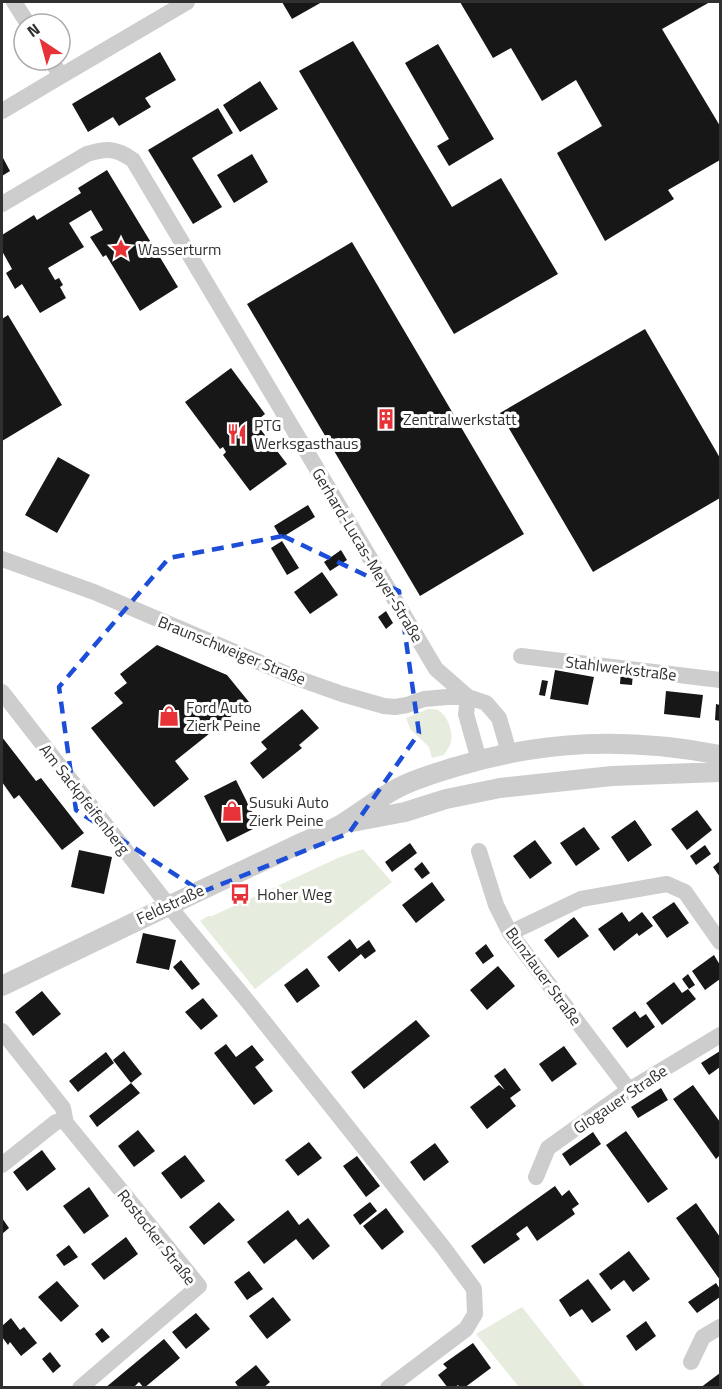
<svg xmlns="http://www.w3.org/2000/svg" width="722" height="1389" font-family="'Titillium Web',sans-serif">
<rect width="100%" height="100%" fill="#fff"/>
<path fill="#e6edde" d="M428,709C431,709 435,709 438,710C448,716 453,731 451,742C450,747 446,751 444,755L432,758L429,747L410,729L406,718Z
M363,849L392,882L255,989L200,921L208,916H212L340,857Z
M522,1307L585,1387H519L476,1334Z"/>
<path fill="#171717" d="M282,2H322L292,19Z
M460,2H710L662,29L720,126V160L668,190L674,199L605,241L557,153L602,126L576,80L542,101L511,48L493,58Z
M353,41L452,207L501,178L558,274L454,334L299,71Z
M438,44L494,139L449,166L437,146L449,139L405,63Z
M160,52L176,80L145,98L151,107L119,126L113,117L88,132L72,104Z
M260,81L278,109L240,132L223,105Z
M218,108L233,133L192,158L222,207L193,224L148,150Z
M252,154L268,182L234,203L217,175Z
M2,156L10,171L2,176Z
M107,170L178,287L140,311L106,255L103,257L90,237L103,230L91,210L69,223L84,247L48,268L55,280L59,278L63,285L60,287L66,298L40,313L22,284L15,289L6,273L12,269L2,251V235L34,215L37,220L81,193L78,188Z
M352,242L524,534L420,596L247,304Z
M8,315L62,405L2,441V319Z
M645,329L720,458V498L593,572L500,413Z
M231,368L265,414L255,422L287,464L250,491L223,455L226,452L223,447L220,449L185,402Z
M58,457L90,475L57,533L25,515Z
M308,505L315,517L281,538L274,526Z
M282,541L299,568L287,575L271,548Z
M341,550L347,560L330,571L324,562Z
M322,572L338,595L310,614L294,592Z
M386,611L393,623L386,629L378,617Z
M157,645L227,675L249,702L175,761L189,779L154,807L91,728L123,703L114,693L127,683L120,674Z
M555,670L594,677L588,705L550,699Z
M621,671L633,673L632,685L620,684Z
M542,680L548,681L545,696L539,695Z
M666,691L703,695L700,718L664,714Z
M716,704L720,705V721L715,720Z
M302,709L319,728L299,745L302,748L263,779L250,763L267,749L261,742Z
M2,737L36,781L41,778L84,833L62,850L19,795L14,799L2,782Z
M236,780L259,826L227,842L204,796Z
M697,810L712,830L687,850L671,829Z
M635,820L652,845L628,862L611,837Z
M584,827L600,849L576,866L560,843Z
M535,840L552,863L530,879L513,856Z
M410,843L417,853L392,872L385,862Z
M705,845L711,854L696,865L690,856Z
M79,850L112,857L104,894L71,887Z
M720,861V877L713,867Z
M422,862L430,873L422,879L414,869Z
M432,882L445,900L416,923L402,905Z
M674,902L689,923L667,938L652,917Z
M622,912L629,922L642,912L653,926L639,936L637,933L614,951L598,929Z
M574,917L589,936L558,958L544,940Z
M143,933L176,940L169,970L136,963Z
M350,939L357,949L369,940L376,951L365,959L361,954L339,972L327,957Z
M486,944L494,956L483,964L475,953Z
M714,955L720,965V979L705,990L692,971Z
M181,960L200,984L192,990L173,967Z
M498,966L515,986L487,1010L470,990Z
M307,968L320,986L297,1003L284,985Z
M688,974L695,985L689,989L682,979Z
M674,982L682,993L688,989L696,999L662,1025L646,1003Z
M42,991L61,1014L33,1036L15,1012Z
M203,998L218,1016L201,1030L185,1012Z
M635,1011L640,1018L646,1014L655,1027L627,1048L612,1028Z
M416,1020L430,1036L364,1089L351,1072Z
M226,1044L236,1057L252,1045L264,1060L255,1067L273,1091L254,1105L214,1053Z
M564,1046L577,1064L552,1082L539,1064Z
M124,1051L142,1074L131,1083L113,1060Z
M720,1051V1067L709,1075L701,1063Z
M106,1052L114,1063L78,1092L69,1081Z
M505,1068L521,1090L510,1098L516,1106L487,1129L470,1107L499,1085L505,1090L494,1076Z
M131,1083L140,1093L97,1127L89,1116Z
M693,1085L720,1122V1155L716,1159L673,1099Z
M661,1088L668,1100L638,1118L631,1107Z
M138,1130L155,1151L134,1167L118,1146Z
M626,1131L668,1189L648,1203L606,1145Z
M593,1132L601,1144L570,1166L562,1154Z
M309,1142L322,1158L298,1176L285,1160Z
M435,1143L449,1162L424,1181L410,1162Z
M42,1150L56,1169L27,1191L13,1172Z
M185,1155L205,1181L181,1199L161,1173Z
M357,1156L380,1186L366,1197L343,1166Z
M555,1186L562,1196L569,1190L579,1204L572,1209L575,1214L537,1241L527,1226L516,1234L520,1239L484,1264L471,1246Z
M89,1187L109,1216L84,1234L63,1206Z
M219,1202L235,1220L204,1245L189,1227Z
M370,1202L377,1211L360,1225L353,1215Z
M696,1203L720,1237V1280L676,1218Z
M386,1208L404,1232L382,1250L363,1226Z
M288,1210L299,1225L308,1218L330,1246L313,1260L296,1239L264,1264L247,1242Z
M2,1218L9,1228L2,1234Z
M126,1237L138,1254L104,1280L91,1264Z
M69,1245L78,1257L64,1266L56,1255Z
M629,1251L650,1279L633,1292L624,1280L611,1290L599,1274Z
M249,1271L263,1289L247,1300L234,1282Z
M588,1279L611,1310L592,1323L582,1309L570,1317L559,1300Z
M57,1281L79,1306L61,1322L38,1297Z
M716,1283L720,1289V1297L697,1313L688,1302Z
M273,1297L291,1320L267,1339L249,1316Z
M196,1313L210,1329L186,1349L172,1332Z
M11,1318L20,1330L24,1327L37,1343L21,1356L10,1342L8,1345L2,1337V1326Z
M646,1321L656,1336L636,1351L626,1336Z
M102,1328L110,1337L102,1343L95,1334Z
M164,1339L180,1358L173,1364L144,1388L139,1382L133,1388H105Z
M473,1343L491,1368L464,1388H460L458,1385L454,1388H448L438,1375L447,1368L443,1364Z
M50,1352L61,1366L53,1373L42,1359Z
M256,1365L270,1382L263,1388H239L235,1382Z
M720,1373V1388H700Z"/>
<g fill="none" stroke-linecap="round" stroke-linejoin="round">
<path stroke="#cdcdcd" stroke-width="16" d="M14,2L28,24
M51,60L61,76L187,2
M2,111L61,76
M2,204L87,154C107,148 116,148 133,160L436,669L468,697
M2,559L94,592L294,677L342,694L384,706L395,707L407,705L424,699L447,697H468L486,703L499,718L506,742L507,753
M521,656L720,680
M2,692L168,905L249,1003L443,1247L474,1289L475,1314L466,1329L388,1388
M468,697L466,714L479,760
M479,851L496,905L510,933L629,1090
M510,933L581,899L667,884L685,892L720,942
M2,1031L63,1108L66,1123
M2,1165L56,1122L61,1121L66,1123L199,1286L80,1388
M536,1177L548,1148L629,1090L720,1035
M691,1362L703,1337L720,1327"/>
<path stroke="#cdcdcd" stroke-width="20" d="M352,822L405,812L446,799L500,788L612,776L720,772
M2,986C101,938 201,890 301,843C315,837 329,831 342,824C360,813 377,799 396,789C414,779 436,773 455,767C544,740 629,737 720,755"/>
</g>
<path fill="none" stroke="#1d4ed8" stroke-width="4.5" stroke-dasharray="12 8" stroke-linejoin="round" d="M283,536L399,591L419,733L349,833L202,892L76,810L59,687L169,558Z"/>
<defs>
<g id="sight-bare" transform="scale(1.62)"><path d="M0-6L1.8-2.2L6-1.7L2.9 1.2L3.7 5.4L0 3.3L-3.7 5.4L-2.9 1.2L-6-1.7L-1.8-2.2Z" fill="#e73337" stroke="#fff" stroke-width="2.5" paint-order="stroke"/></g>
<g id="building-bare" transform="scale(1.62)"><path d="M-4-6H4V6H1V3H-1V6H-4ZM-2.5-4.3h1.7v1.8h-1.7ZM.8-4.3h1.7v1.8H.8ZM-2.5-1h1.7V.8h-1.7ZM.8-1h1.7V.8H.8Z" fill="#e73337" stroke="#fff" stroke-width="2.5" paint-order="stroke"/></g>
<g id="restaurant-bare" transform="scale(1.62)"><path d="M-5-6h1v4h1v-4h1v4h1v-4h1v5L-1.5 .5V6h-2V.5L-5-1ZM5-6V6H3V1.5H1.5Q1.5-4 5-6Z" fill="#e73337" stroke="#fff" stroke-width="2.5" paint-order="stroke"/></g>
<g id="shop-bare" transform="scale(1.62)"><path d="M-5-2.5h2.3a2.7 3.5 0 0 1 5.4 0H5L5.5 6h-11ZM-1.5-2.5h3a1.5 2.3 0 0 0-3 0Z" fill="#e73337" stroke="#fff" stroke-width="2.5" paint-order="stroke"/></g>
<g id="bus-bare" transform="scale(1.62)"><path d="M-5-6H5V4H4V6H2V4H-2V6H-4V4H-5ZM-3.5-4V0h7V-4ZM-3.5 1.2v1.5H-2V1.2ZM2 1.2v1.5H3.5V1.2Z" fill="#e73337" stroke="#fff" stroke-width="2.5" paint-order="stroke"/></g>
</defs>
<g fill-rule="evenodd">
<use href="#sight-bare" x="121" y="249"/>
<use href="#building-bare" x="386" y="419"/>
<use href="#restaurant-bare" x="237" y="434"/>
<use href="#shop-bare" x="169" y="716"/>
<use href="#shop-bare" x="232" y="811"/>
<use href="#bus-bare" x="240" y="894"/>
</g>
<g text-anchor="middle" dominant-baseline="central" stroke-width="6" stroke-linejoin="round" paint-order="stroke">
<g font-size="16" fill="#303030" stroke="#fff" text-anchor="start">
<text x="138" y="249">Wasserturm</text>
<text x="403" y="419">Zentralwerkstatt</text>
<text x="254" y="425">PTG<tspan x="254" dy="18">Werksgasthaus</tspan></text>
<text x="186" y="707">Ford Auto<tspan x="186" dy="18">Zierk Peine</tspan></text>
<text x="249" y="802">Susuki Auto<tspan x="249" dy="18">Zierk Peine</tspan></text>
<text x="257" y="894">Hoher Weg</text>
</g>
<g font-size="16" fill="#303030" stroke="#fff">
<text transform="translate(368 555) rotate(59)">Gerhard-Lucas-Meyer-Straße</text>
<text transform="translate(232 650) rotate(22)">Braunschweiger Straße</text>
<text transform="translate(621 668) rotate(7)">Stahlwerkstraße</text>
<text transform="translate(85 799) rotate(52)">Am Sackpfeifenberg</text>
<text transform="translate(170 904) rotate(-25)">Feldstraße</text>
<text transform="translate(544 976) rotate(54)">Bunzlauer Straße</text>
<text transform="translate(620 1099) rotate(-34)">Glogauer Straße</text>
<text transform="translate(157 1237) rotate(52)">Rostocker Straße</text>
</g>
</g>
<rect width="722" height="1389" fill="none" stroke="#303030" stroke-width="6"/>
<g transform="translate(42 42) rotate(324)"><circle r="28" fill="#ffffff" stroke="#acacac" stroke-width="1.5"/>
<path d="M0-4.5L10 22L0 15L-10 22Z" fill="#e73337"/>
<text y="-9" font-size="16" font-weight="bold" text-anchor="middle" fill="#303030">N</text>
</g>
</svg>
